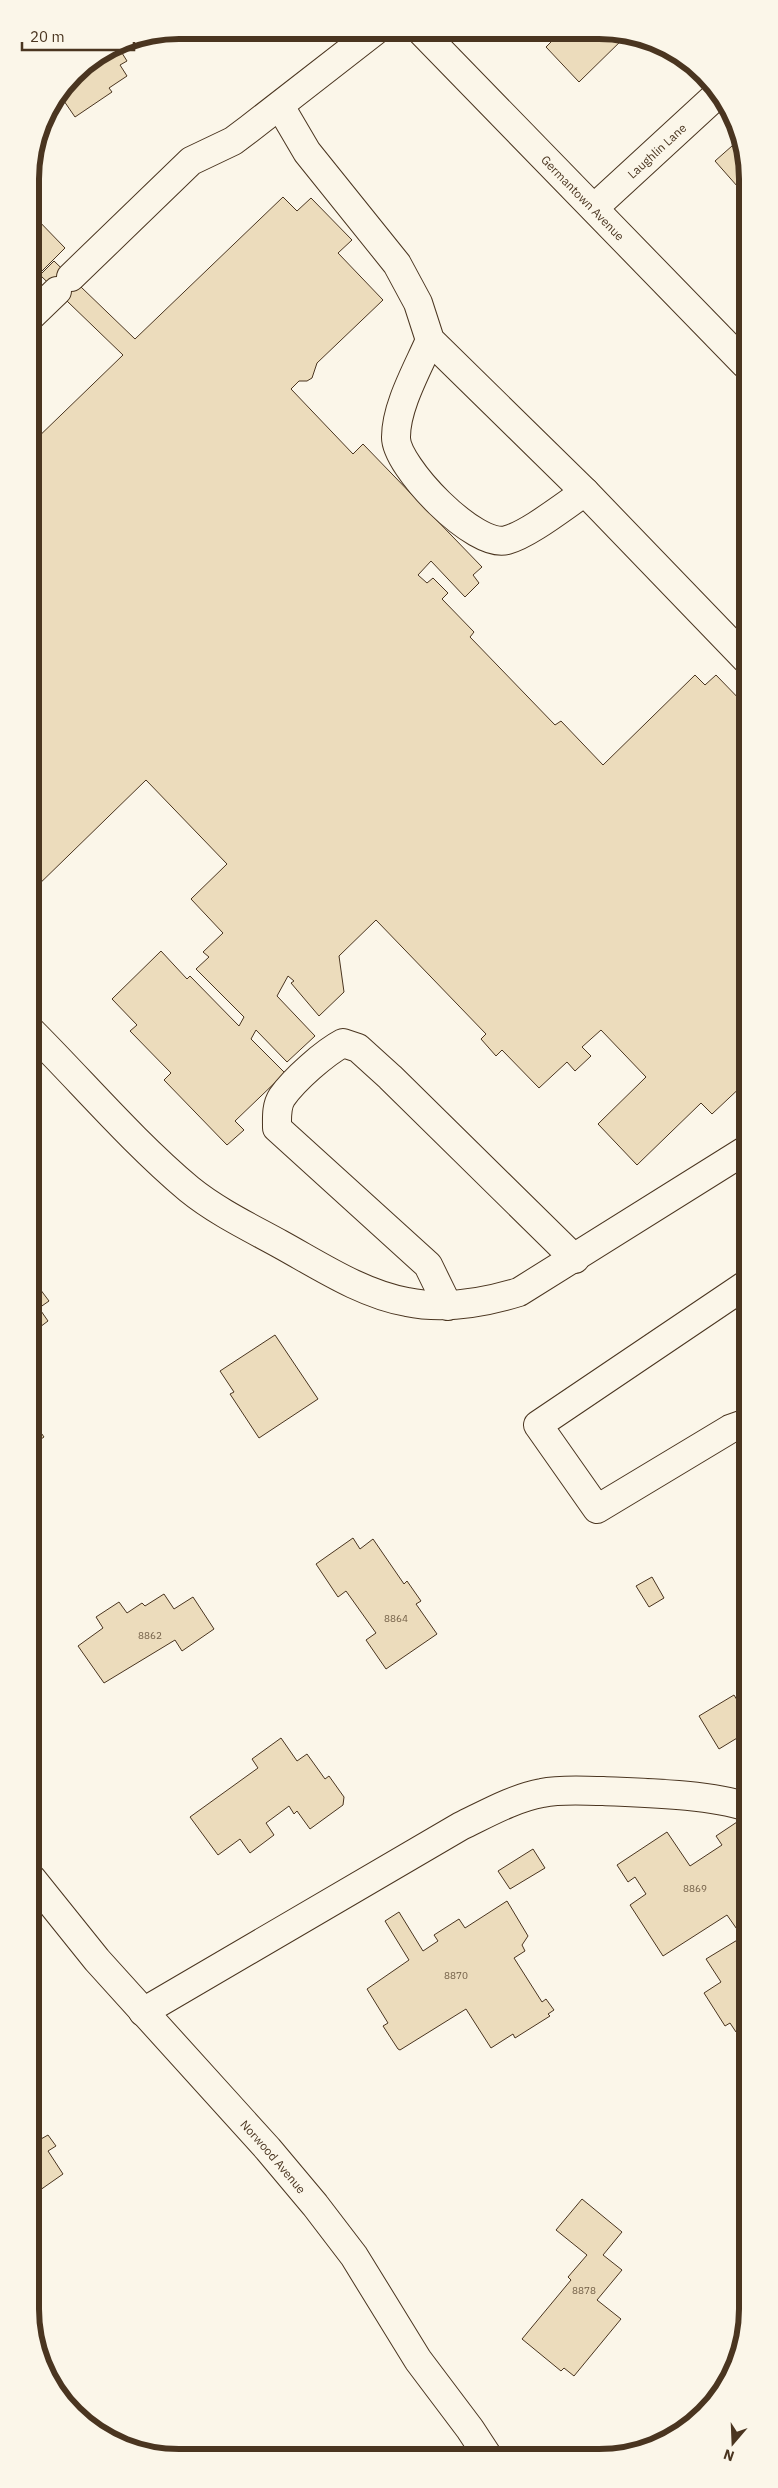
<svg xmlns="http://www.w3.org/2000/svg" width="778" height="2488" font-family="'IBM Plex Sans',sans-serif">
<rect width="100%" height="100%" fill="#fbf6e9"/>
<path fill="#ecdcbc" stroke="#4a3520" d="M561,32L626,33L627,35L579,82L546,47Z
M117,45L127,61L120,65L127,76L109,88L112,92L75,117L64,101L62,103L57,96L74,73Z
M741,138L745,150V195L715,161Z
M283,197L297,211L311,198L352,240L338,253L383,300L317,363L312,378L307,381H299L291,389L353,454L363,444L482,567L473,575L479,583L465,597L431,561L418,575L427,583L433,578L448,593L442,599L474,632L470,637L555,725L561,721L603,765L695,675L705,685L716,675L746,706V1082L712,1114L701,1103L637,1165L598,1124L646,1077L601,1030L582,1047L591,1056L575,1071L567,1062L539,1088L502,1050L496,1056L481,1039L486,1034L376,920L339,956L344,992L319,1016L291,983L294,981L288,976L277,996L315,1036L287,1062L256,1030L251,1039L285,1073L235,1121L244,1130L227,1145L164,1080L171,1073L130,1031L137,1025L112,999L161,951L187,979L190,976L239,1026L244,1017L196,969L209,957L203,952L223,933L191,899L227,864L146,780L31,892V444L123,355L40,275L54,261L135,339Z
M33,215L65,248L30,283V217Z
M37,1285L49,1301L39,1308L48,1321L32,1333V1288Z
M275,1335L318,1399L259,1438L230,1394L234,1392L220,1371Z
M32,1420L44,1437L32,1445Z
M353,1538L360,1549L373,1539L404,1584L407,1581L421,1601L416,1604L437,1634L386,1669L366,1640L376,1633L346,1591L338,1597L316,1564Z
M652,1577L664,1598L649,1607L636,1586Z
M164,1594L174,1609L193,1597L214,1629L182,1651L175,1640L104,1683L78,1646L103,1628L96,1617L119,1602L127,1613L142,1603L145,1606Z
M734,1695L747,1716V1732L719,1749L699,1716Z
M281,1738L297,1761L307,1754L325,1779L329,1776L344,1797L343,1805L310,1829L297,1811L294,1814L289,1806L266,1823L274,1835L250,1853L240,1839L218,1855L190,1817L258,1768L252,1759Z
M740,1820L747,1830V1931L741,1935L727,1915L663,1956L630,1905L646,1894L635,1877L628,1882L617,1865L667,1832L690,1866L722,1845L716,1836Z
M533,1849L545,1868L510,1889L498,1871Z
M507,1901L528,1936L522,1945L525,1951L514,1958L542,2002L546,1999L554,2010L548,2014L550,2016L515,2038L513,2034L491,2048L466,2009L400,2050L398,2049L383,2026L388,2023L367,1989L409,1960L385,1921L399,1912L423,1951L438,1941L434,1935L459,1919L465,1928Z
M739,1939L744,1947L747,1944V2024L736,2032L730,2023L725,2026L704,1993L721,1982L706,1959Z
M33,2128L41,2139L48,2135L56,2146L48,2151L63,2174L33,2195Z
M582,2199L622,2232L603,2255L622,2270L597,2300L621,2319L574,2376L564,2368L561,2371L522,2339L571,2280L568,2277L587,2255L556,2230Z"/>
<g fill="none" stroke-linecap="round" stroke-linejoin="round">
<g stroke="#4a3520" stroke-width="30">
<g id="minor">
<path d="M280,106L307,152L397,264L418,303L430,340L585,492L746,659"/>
<path id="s1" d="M594,208L719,93"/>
<path d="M71,277L191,161L233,141L249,129L375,31"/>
<path d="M30,317L57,291"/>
<path d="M430,340C418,368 396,406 396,437C395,466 476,550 507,540C529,534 564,506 585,492"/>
<path d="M31,1031C83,1083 133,1142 189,1189C216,1211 249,1227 280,1244C320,1266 362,1294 407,1302C445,1310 483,1303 519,1292L746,1150"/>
<path d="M747,1284L538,1425L597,1509L730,1429L747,1423"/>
<path d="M448,1306L428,1265L277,1128C277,1118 276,1106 282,1097C294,1080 324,1053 343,1043L358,1048L390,1077L575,1259"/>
<path id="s2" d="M32,1879L97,1960L268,2149L315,2205L354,2256L418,2360L470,2429L487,2455"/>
<path d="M143,2012L461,1826C486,1814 514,1798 542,1793C561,1789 583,1791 603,1791C644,1793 709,1794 747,1807"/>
</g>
</g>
<g stroke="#4a3520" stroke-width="30">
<g id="major">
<path id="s3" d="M422,32L745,364"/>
</g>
</g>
<use href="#minor" stroke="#fbf6e9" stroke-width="28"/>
<use href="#major" stroke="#fbf6e9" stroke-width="28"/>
</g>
<g text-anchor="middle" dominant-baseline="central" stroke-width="4" stroke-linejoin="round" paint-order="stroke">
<g font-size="10" fill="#725f47">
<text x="396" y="1618">8864</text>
<text x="150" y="1635">8862</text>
<text x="695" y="1888">8869</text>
<text x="456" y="1975">8870</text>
<text x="584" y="2290">8878</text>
</g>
<g font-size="12" fill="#4a3520" stroke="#fbf6e9">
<text stroke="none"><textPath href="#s1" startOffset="85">Laughlin Lane</textPath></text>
<text stroke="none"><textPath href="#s3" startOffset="231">Germantown Avenue</textPath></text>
<text stroke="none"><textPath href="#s2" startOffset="368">Norwood Avenue</textPath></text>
</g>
</g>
<path d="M0 0H778V2488H0ZM179 39H599A140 140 0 0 1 739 179V2309A140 140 0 0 1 599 2449H179A140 140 0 0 1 39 2309V179A140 140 0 0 1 179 39Z" fill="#fbf6e9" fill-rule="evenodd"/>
<path fill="none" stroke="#4a3520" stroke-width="6" d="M179 39H599A140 140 0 0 1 739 179V2309A140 140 0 0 1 599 2449H179A140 140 0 0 1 39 2309V179A140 140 0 0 1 179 39Z"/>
<g transform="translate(733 2443) rotate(199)" stroke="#fbf6e9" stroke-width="4" paint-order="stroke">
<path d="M0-4L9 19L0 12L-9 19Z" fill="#4a3520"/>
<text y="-8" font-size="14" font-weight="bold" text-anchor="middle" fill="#4a3520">N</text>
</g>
<path d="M22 42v8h112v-8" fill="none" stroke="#4a3520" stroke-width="2.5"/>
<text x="30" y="42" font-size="15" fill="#4a3520" stroke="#fbf6e9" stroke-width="4" paint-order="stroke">20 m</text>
</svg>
